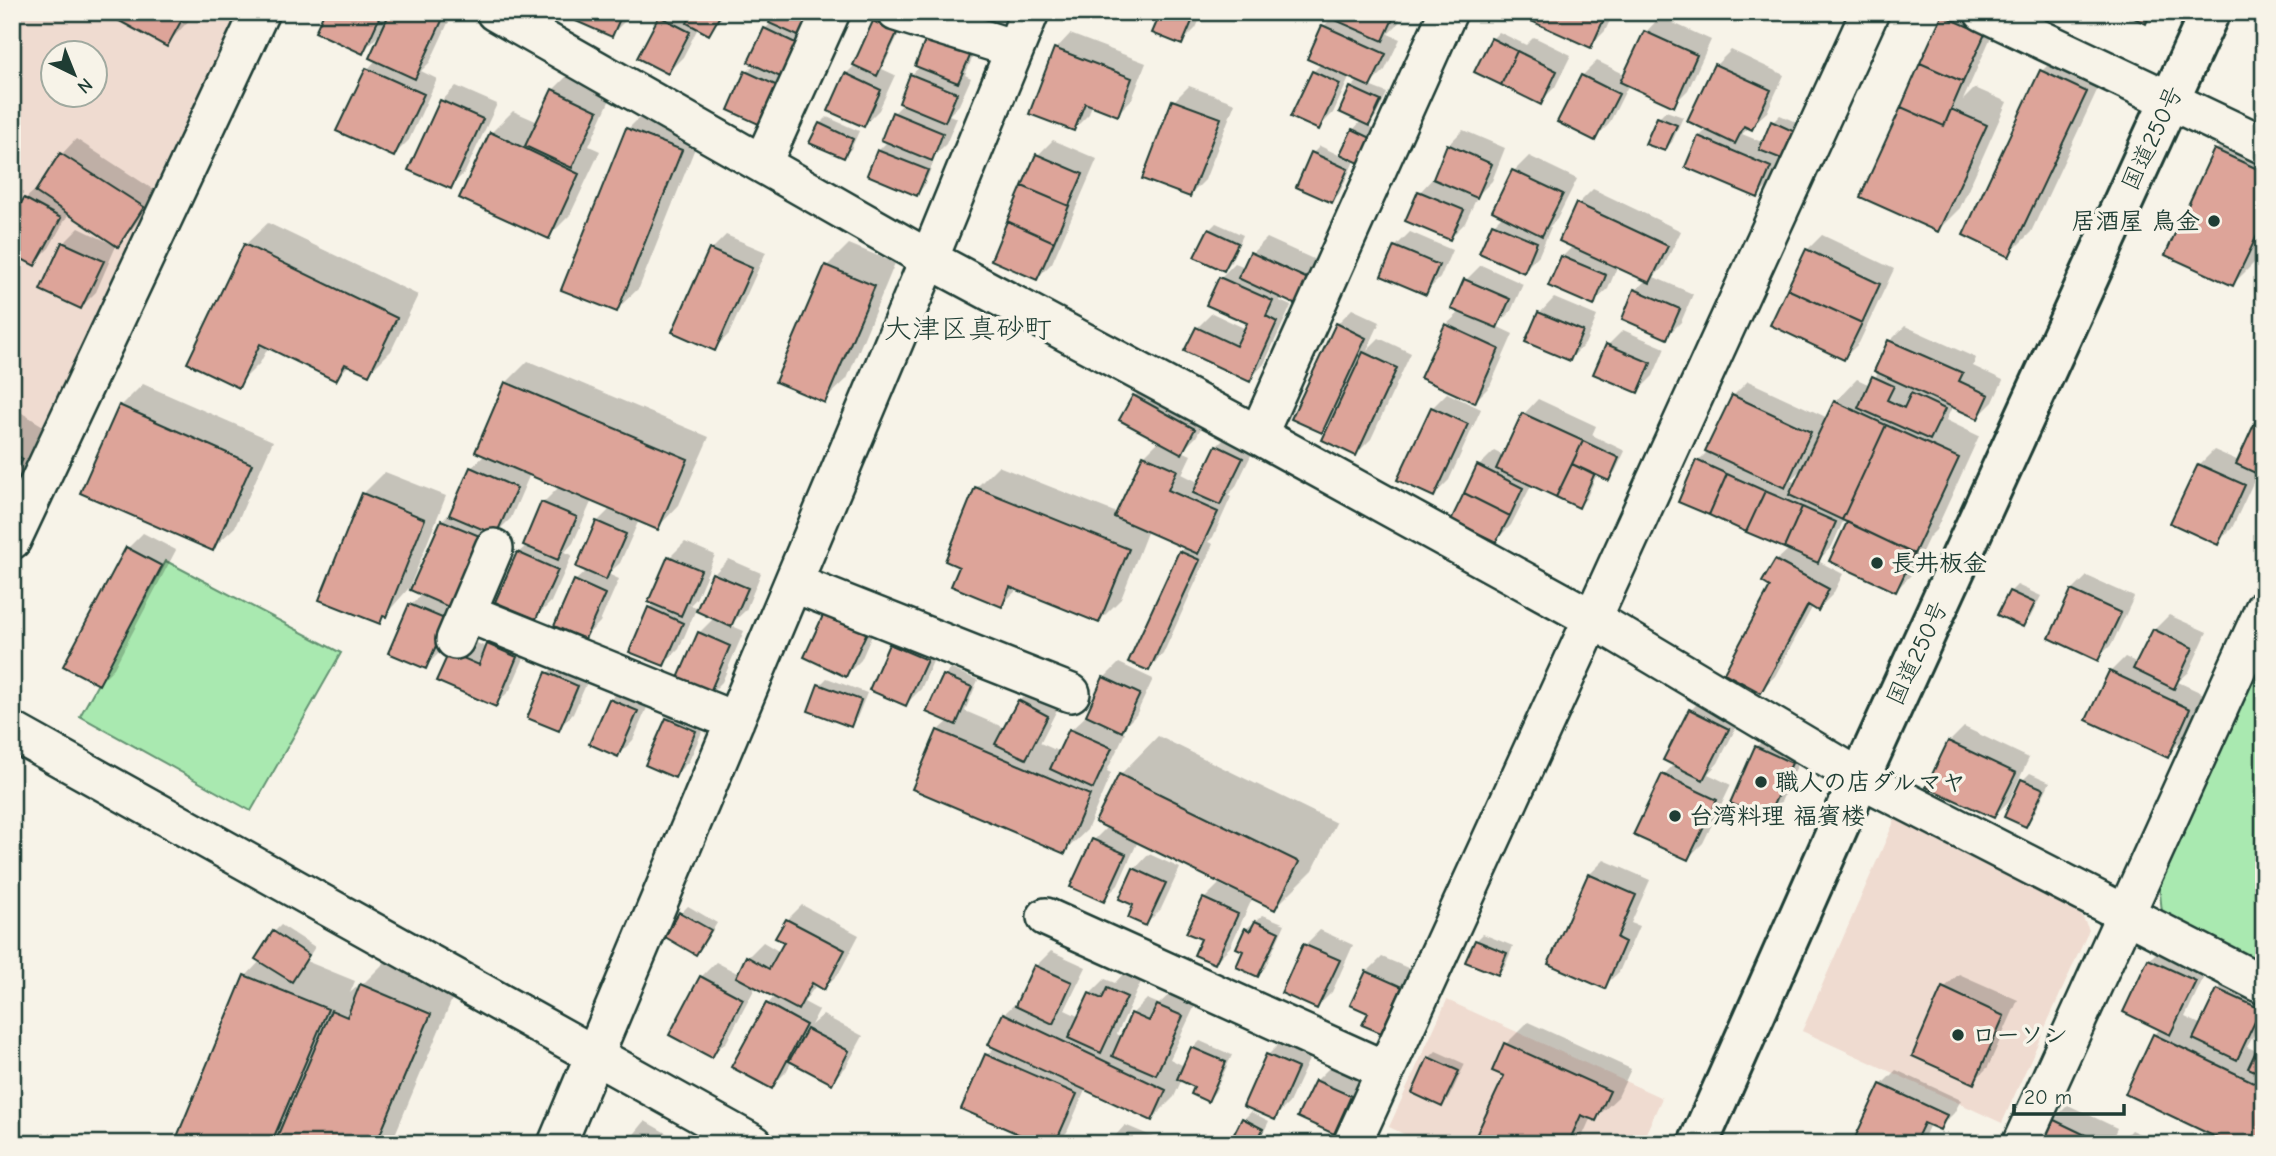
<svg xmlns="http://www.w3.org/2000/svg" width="2276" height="1156" font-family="'Comic Neue','Klee One',sans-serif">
<rect width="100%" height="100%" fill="#f7f3e8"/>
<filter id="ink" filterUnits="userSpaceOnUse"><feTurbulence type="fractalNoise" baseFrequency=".0143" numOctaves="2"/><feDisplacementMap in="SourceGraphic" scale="14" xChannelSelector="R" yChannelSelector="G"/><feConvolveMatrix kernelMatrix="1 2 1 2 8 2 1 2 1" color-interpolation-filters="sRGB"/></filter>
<g filter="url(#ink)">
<path fill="#efdbd0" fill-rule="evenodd" d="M12,12H242L12,489ZM52,52H94V94H52Z
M1897,815L2076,904L2089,930L2002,1123L1802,1031Z
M1447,1000L1662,1098L1641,1144H1425L1389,1127Z"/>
<path fill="#a9e9b0" stroke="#649372" stroke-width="2" d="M166,561L341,653L251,811L80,716Z
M2264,653V966L2162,912L2159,883Z"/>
<path fill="#0003" fill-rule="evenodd" d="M107,12H197L166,45Z
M326,12H453L430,62L421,71L437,79L409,140L394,155L339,130L368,69L376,60L383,31L362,52Z
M574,12H630L626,20L611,35Z
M665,12H727L708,33L698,28L683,57L668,72L660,17Z
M822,12L779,110L747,72L755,64L765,29L772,22Z
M1117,12H1138L1131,19Z
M1163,12H1203L1196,28L1181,43Z
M1327,12H1403L1398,24L1388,34L1400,39L1385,70L1369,86L1387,93L1376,116L1367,126L1377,130L1366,154L1359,161L1355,159L1339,194L1331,201L1313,153L1320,146L1341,156L1353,130L1362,120L1351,88L1359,80L1350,76L1333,113L1318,128L1293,116L1313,72L1322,63L1324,26L1333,17Z
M1515,12H1614L1605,31L1590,46Z
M1947,12H1983L1999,19L1963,100L1975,88L2007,102L1960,208L1938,230L1944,16Z
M881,15L903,25L882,69L895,75L879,110L864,125L846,74L856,64L874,22Z
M1660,17L1711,40L1688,90L1673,105L1629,84L1609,124L1594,139L1559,121L1582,76L1597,61L1626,75L1646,32Z
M1499,32L1526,45L1534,37L1571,55L1555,87L1540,102L1492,39Z
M1070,34L1146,63L1132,99L1117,114L1092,104L1089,114L1074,129L1056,49Z
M977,47L965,75L971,78L959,105L949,115L957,118L946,144L929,161L933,163L924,186L917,194L869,174L879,150L888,141L894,113L904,103L901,102L912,74L921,66Z
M2064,49L2107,69L2031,232L2009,254L2042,71Z
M1731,50L1784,75L1767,112L1742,134L1764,143L1773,122L1780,115L1800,124L1773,181L1758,196L1699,137L1707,129L1716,65Z
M568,75L612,95L589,146L600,151L570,215L548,237L491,133L513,111L538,122L553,90Z
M456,86L497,104L465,172L450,187L410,169L442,101Z
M1189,86L1235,103L1205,180L1190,195L1144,178L1174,101Z
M650,107L703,128L639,288L616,310L628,129Z
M1666,111L1683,117L1672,142L1665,149L1648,143L1659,118Z
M827,117L859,131L851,149L843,156L820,124Z
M2238,128L2264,140V243L2255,262L2233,284L2216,150Z
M1463,130L1505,148L1492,181L1478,195L1465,223L1450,238L1420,192L1435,176L1448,145Z
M76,139L157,192L132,229L116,246L96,292L81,307L64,243L79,228L112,244L113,242L69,213L49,248L34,263L25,199L41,185L62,154Z
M1053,140L1097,159L1052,263L1037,278L1038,155Z
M12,155L23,161L12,182Z
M1529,156L1577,179L1557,219L1549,227H1551L1539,255L1524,270L1494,224L1503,215L1514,171Z
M1593,189L1681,231L1664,266L1654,277L1693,294L1681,322L1666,337L1636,290L1646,280L1617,267L1608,289L1593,303L1562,257L1573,246L1578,204Z
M268,223L418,295L391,351L369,373L350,364L336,379L269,346L260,363L238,385L245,245Z
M1216,223L1243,235L1231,262L1224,269L1197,256L1209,230Z
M1410,232L1452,250L1440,278L1425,293L1395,247Z
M726,235L766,252L729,334L714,349L674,331L711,250Z
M1822,235L1894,269L1859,343L1844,358L1807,250Z
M1267,238L1322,263L1311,288L1296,303L1282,297L1280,301L1291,306L1264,364L1250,379L1197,328L1212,313L1246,329L1249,323L1220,278L1235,263L1245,267L1252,253Z
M849,244L895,263L847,379L824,401L827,266Z
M1481,265L1523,284L1511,311L1496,326L1513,334L1490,386L1475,401L1446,325L1461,311L1466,280Z
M1554,298L1597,316L1585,344L1570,359L1528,341L1540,313Z
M1352,309L1380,322L1367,350L1379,338L1411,353L1371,439L1356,454L1333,420L1321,431L1337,324Z
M1905,326L1976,358L1973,366L2003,380L1993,402L1978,417L1953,405L1946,420L1979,436L1936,530L1929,537L1911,575L1896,590L1849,521L1844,519L1832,546L1818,561L1843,574L1833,594L1818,609L1813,606L1775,676L1760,691L1776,561L1789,549L1698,461L1708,451L1733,396L1748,381L1828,418L1835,402L1857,379L1870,385L1879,372L1890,341ZM1805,466L1797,484L1790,480Z
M1623,330L1665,348L1653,376L1638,391L1608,345Z
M528,361L709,437L679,505L657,528L639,520L620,563L608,574L619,579L600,622L585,637L575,581L587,570L597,522L611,508L592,500L573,543L565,552L572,555L551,602L536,617L518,553L527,545L543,503L560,486L530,474L511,518L496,533L440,652L425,667L390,652L411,605L422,594L409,588L379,622L363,494L385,472L446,496L410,586L413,587L442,521L453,510L471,468L485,455L506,383Z
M1149,381L1209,414L1196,437L1182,451L1191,455L1182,474L1200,483L1217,446L1232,431L1257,443L1235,488L1228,495L1231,497L1213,537L1208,542L1213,544L1163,654L1148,669L1131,661L1180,552L1185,547L1148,530L1121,599L1099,621L1018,589L1002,604L961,566L976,488L998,466L1117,513L1144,456L1160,440L1135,396Z
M143,384L273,441L235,527L212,549L121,406Z
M1447,393L1481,409L1449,480L1434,495L1432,408Z
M1538,399L1596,426L1592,435L1625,451L1615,472L1608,479L1597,474L1586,499L1578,506L1532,484L1511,525L1496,540L1479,466L1494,451L1504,456L1524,414Z
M12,407L50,430L12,491Z
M2264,415V475L2258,472L2232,528L2217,543L2199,465L2214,450L2239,461L2258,421Z
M143,533L176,550L114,668L99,683L128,548Z
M685,542L715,555L696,599L690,605L699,608L714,574L729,559L761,573L746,610L730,625L744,631L722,682L707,697L699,633L715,617L696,609L679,649L664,664L649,608L655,603L651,601L670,557Z
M2087,576L2134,597L2112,644L2097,659L2072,591Z
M2017,585L2041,596L2030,618L2023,625L2010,592Z
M827,613L881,615L861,660L846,675Z
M2169,615L2207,632L2189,672L2178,682L2204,694L2182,740L2167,755L2110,672L2125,657L2138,663L2154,630Z
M504,630L531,642L510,690L495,705L438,680L465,638L488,648Z
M906,630L940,645L921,689L906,704L891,645Z
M563,658L592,671L573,714L558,729L548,673Z
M1119,663L1153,679L1136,715L1120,731L1125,733L1107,771L1111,773L1087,830L1064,852L938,731L950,720L944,676L951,669L978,680L965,711L1005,728L1019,701L1034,686L1062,700L1040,743L1060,752L1071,730L1087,715L1104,678Z
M827,678L867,693L857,718L850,725L820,685Z
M625,685L652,696L633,740L618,755L610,700Z
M1706,695L1743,714L1718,763L1708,774L1731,785L1703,843L1688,858L1636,834L1664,775L1674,764L1691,710Z
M682,704L709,716L689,761L674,776L667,719Z
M1964,727L2029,758L2009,801L1994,816L1949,742Z
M1771,733L1805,748L1781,802L1766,817L1756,747Z
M1158,736L1336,823L1313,870L1275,908L1253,897L1230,947L1215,962L1203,938L1204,899L1219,884L1229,889L1230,886L1138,841L1118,885L1103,900L1094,840L1108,826L1097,821L1120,775Z
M2030,773L2050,782L2032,818L2025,825L2023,780Z
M1149,854L1180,868L1161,909L1146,924L1136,904L1135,869Z
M1604,860L1650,880L1631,923L1639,926L1619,972L1604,986L1589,875Z
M802,905L859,935L839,973L824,988L817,984L804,1002L819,1010L811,1025L823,1015L863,1036L846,1067L831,1082L792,1061L786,1072L771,1087L767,1005L775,996L756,986L727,1041L712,1055L701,977L716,962L739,974L748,957L763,942L780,952L786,942L787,920Z
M688,906L717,923L703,946L696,953L667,936L681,913Z
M1263,915L1285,924L1265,968L1258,975L1246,950L1238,947L1246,929Z
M281,925L315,947L306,961L355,981L350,993L361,983L363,984L390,957L458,985L391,1144H176L246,976L261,960L274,932Z
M1320,930L1353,945L1332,992L1317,1007L1305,945Z
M1483,934L1513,946L1505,966L1498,973L1476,941Z
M2164,945L2209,966L2185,1017L2202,1025L2218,990L2233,975L2264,989V1017L2247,1047L2257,1051L2264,1038V1144L2154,1035L2161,1028L2149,960Z
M1051,951L1086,967L1065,1010L1080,1017L1090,994L1105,979L1115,983L1123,974L1141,982L1117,1034L1122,1037L1132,1014L1147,999L1159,1004L1173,991L1197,1001L1170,1059L1184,1066L1193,1048L1200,1041L1232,1055L1215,1092L1208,1100L1196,1086L1182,1079L1174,1097L1152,1119L1086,1088L1067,1132L1055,1144L987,1055L996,1046L1004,1014L1021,998L1036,966Z
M1382,957L1415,971L1395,1016L1380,1031L1370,1012L1352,1004L1367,972Z
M1959,974L2018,1000L1988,1067L1973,1082L1944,988Z
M1528,1022L1631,1069L1618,1097L1595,1119L1591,1117L1579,1144H1474L1506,1075V1044Z
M1283,1040L1312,1053L1289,1103L1274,1118L1268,1055Z
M1436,1051L1465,1064L1449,1098L1442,1105L1429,1058Z
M1331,1066L1365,1081L1349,1117L1334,1132L1316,1081Z
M1896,1070L1961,1100L1954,1113L1939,1128L1930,1124L1921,1144H1854L1881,1085Z
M2068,1105L2117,1128L2110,1144H2042L2053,1120Z
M1251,1112L1269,1121L1258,1144H1231L1244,1119Z
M645,1121L685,1144H626Z
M1125,1125L1165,1142L1164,1144H1108Z
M2131,1130L2162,1144H2118Z
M1281,1136L1301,1144H1274Z"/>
<path fill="#dda499" stroke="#1f3d34" stroke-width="2" d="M103,12H186L167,47Z
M324,12H382L363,54L315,32Z
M390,12H446L415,79L369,58Z
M572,12H623L612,37L569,18Z
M693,12H722L709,35L687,23Z
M773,12H820L807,40L769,23Z
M1161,12H1196L1182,45L1152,33Z
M1325,12H1396L1383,41L1324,15Z
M1511,12H1588L1604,19L1591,48Z
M2122,12H2151L2146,24Z
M1942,15L1985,34L1963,82L1920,63Z
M659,16L690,32L668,74L637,58Z
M873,21L897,33L877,76L853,65Z
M1322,25L1386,54L1370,87L1307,59Z
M764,28L804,47L789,81L748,62Z
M1644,31L1697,55L1674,107L1620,82Z
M927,36L971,54L958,83L915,66Z
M1491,38L1517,51L1501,85L1474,72Z
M1054,48L1132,78L1118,116L1085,103L1074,131L1029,114Z
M1517,51L1557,71L1541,105L1501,85Z
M1920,63L1963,82L1944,126L1901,107Z
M1714,64L1771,90L1752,130L1744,126L1735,144L1687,121Z
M366,68L424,94L394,157L336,131Z
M2040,70L2087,92L2009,257L1963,235Z
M745,71L782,88L765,127L728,110Z
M1312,71L1340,84L1319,130L1290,117Z
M845,73L881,90L864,127L828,111Z
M910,74L957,93L945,122L899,103Z
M1581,75L1619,94L1595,141L1557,122Z
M1350,87L1381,101L1369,126L1339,112Z
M552,89L598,111L572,168L525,146Z
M440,100L483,119L451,189L408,170Z
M1172,100L1221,118L1190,197L1142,179Z
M1901,107L1944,126L1951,109L1987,125L1938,232L1860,197Z
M892,112L943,133L932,161L881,140Z
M1657,117L1677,125L1665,151L1645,144Z
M1771,121L1795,132L1782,159L1759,150Z
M819,123L853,139L844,158L809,143Z
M626,128L682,150L617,312L561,290Z
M1352,129L1371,138L1359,163L1340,154Z
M490,132L579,174L549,239L459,198Z
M1698,136L1771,167L1758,198L1685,167Z
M1447,144L1492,164L1477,198L1433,179Z
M2214,149L2264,172V221L2233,286L2165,255Z
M877,150L928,170L917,196L867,175Z
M1311,152L1348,169L1332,203L1296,187Z
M60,153L144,207L118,247L35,192Z
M1036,154L1083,174L1069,206L1022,186Z
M1512,170L1563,194L1542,236L1492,211Z
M1022,186L1069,206L1054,242L1007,221Z
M1418,191L1464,210L1450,240L1405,221Z
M24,198L61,218L35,266L12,254V219Z
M1576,203L1668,246L1650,283L1559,241Z
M1007,221L1054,242L1037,280L991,260Z
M1492,223L1537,242L1524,273L1479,253Z
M1208,229L1238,243L1224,271L1194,257Z
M62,242L104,261L81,309L40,290Z
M244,244L397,318L369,375L345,364L336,381L260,344L239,388L187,363Z
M1394,246L1439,265L1426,295L1381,276Z
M709,249L752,268L715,351L672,332Z
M1806,249L1880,284L1862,323L1787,289Z
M1250,252L1308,279L1296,305L1238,278Z
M1561,256L1606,275L1594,306L1548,286Z
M825,265L875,286L825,403L775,382Z
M1219,277L1273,301L1266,316L1277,322L1250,382L1184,351L1196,327L1236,346L1247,323L1206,305Z
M1464,279L1510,299L1497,328L1451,309Z
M1634,289L1680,309L1667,339L1622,319Z
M1787,289L1862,323L1844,360L1770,325Z
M1538,312L1583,331L1570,361L1525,342Z
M1336,323L1366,338L1322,433L1291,419Z
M1445,324L1499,349L1475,403L1420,378Z
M1888,340L1963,373L1959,381L1989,395L1978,419L1874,371Z
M1606,344L1651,363L1638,393L1593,374Z
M1363,352L1397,368L1356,456L1322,440Z
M1872,376L1894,386L1887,400L1904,408L1911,393L1945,409L1930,440L1858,408Z
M505,382L688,459L658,530L475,452Z
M1133,395L1195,429L1182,454L1119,420Z
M1732,395L1811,432L1785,488L1705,451Z
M1834,401L1886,425L1842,520L1789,495Z
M119,405L252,464L213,551L80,493Z
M1431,407L1468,424L1434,497L1397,480Z
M1522,413L1583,441L1556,497L1496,469Z
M2256,420L2264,423V477L2236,464Z
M1886,425L1959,458L1914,554L1842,520Z
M1583,441L1619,458L1609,481L1572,464Z
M1216,445L1243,458L1220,505L1193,493Z
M12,452L23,459L12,477Z
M1143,455L1177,470L1168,490L1218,512L1198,554L1114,517Z
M1696,460L1727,474L1709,515L1678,502Z
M1572,464L1594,475L1579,508L1556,497Z
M2198,464L2245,485L2218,545L2170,523Z
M1477,465L1523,488L1510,516L1464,493Z
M470,467L517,488L496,535L449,515Z
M1727,474L1765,491L1746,532L1709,515Z
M975,487L1129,549L1099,623L1010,587L1002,607L951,586L959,567L945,561Z
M1765,491L1802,507L1784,548L1746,532Z
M362,493L425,519L386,617L383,616L380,624L319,600Z
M1464,493L1510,516L1496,542L1451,520Z
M541,502L577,517L558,560L523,545Z
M1802,507L1836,522L1818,563L1784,548Z
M441,520L482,537L451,608L410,590Z
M596,521L626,534L606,580L576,567Z
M1847,522L1914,554L1896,592L1829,561Z
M126,547L162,566L99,685L63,666Z
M1179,551L1200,560L1149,671L1128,662Z
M517,552L558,570L536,619L495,602Z
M668,556L701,570L681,616L648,602Z
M1775,560L1829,589L1818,611L1808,605L1761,693L1724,673L1770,587L1762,582Z
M712,573L748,588L731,627L696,611Z
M574,580L605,594L585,639L554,626Z
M2071,590L2121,613L2098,661L2049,638Z
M2009,591L2035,603L2023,627L1997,615Z
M409,604L447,620L426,669L388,653Z
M648,607L683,623L664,666L629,652Z
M825,611L868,630L846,677L804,657Z
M2153,629L2193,648L2174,689L2133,669Z
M698,632L730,646L707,699L675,685Z
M487,644L517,657L496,707L436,681L449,652L479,665Z
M889,644L927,660L906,706L869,690Z
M2109,671L2190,709L2168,758L2086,720Z
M546,672L578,686L559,731L527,718Z
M943,675L972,687L956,725L926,712Z
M1103,677L1140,694L1122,732L1086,715Z
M818,684L861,700L851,727L808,711Z
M609,699L638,711L618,757L589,744Z
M1018,700L1048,716L1026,759L995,744Z
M1689,709L1729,729L1703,780L1663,760Z
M666,718L696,731L675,778L645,765Z
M1069,729L1112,748L1093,789L1050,769Z
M937,730L1090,795L1065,854L912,789Z
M1948,741L2016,773L1994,818L1926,787Z
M1755,746L1792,763L1767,819L1730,803Z
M1119,774L1299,862L1275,910L1095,822Z
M1662,774L1717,800L1688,860L1633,835Z
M2021,779L2044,789L2026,827L2004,817Z
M1092,839L1126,854L1104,902L1070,887Z
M1133,868L1166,883L1146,926L1128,918L1133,905L1119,899Z
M1588,874L1636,895L1617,938L1625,942L1605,989L1548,964Z
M1203,898L1238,914L1215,964L1194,955L1201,939L1186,933Z
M679,912L711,930L696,955L665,937Z
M786,919L845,950L824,990L812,983L798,1010L736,977L746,956L769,969L784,942L775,938Z
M1255,921L1279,932L1258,977L1236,967L1243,951L1236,948L1245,928L1250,931Z
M273,931L309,955L292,982L255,959Z
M1475,940L1507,953L1498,975L1465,962Z
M1303,944L1340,960L1317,1009L1281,993Z
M2148,959L2196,981L2170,1035L2123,1012Z
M1034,965L1072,982L1053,1024L1015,1006Z
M1366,971L1402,987L1381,1033L1362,1025L1368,1013L1350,1005Z
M244,975L328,1009L271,1144H174Z
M700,976L743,999L712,1058L669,1035Z
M360,984L431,1014L376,1144H274L331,1010L347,1017Z
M1942,987L2004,1016L1974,1084L1912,1056Z
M1107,988L1127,997L1101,1053L1068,1038L1089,993L1102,999Z
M2217,989L2261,1009L2237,1060L2193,1039Z
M766,1003L806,1025L772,1089L731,1067Z
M1157,1005L1183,1016L1156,1075L1112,1056L1131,1013L1149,1021Z
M1003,1013L1166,1090L1152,1121L988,1045Z
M807,1029L849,1051L832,1084L789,1061Z
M2153,1034L2264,1087V1144H2230L2125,1094Z
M2264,1034V1075L2248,1068Z
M1504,1043L1610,1091L1596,1121L1581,1115L1568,1144H1472L1504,1076L1492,1071Z
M1191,1047L1226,1062L1208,1102L1191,1094L1194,1087L1177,1079Z
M985,1054L1077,1094L1055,1144H1041L961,1109Z
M1266,1054L1298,1068L1275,1120L1243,1106Z
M1428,1057L1459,1071L1442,1107L1412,1093Z
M1315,1080L1351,1096L1334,1134L1297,1117Z
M1880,1084L1947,1115L1940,1130L1924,1123L1914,1144H1852Z
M1242,1118L1263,1129L1256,1144H1229Z
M2052,1119L2104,1144H2040Z"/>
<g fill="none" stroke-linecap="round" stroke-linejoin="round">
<g stroke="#1f3d34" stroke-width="42">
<path id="minor" d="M495,12L929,259L1258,435L1593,619L1860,778L2264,985
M896,12L1015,49
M1983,12L2264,145
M762,164L831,12
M1258,435L1448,12
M12,540L260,12
M793,583L1071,693
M467,613L735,721
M455,640L494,548
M12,731L754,1144
M1046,917L1385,1070
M557,1144L929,259L1030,12
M1352,1144L1870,12
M2021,1144L2264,609"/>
</g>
<g stroke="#1f3d34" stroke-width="44">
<path id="highway" d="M1698,1144L1860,778L2210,12"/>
</g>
<use href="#minor" stroke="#f7f3e8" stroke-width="37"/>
<use href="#highway" stroke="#f7f3e8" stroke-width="38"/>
</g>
</g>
<g fill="#1f3d34" stroke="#f7f3e8" stroke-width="2.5">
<circle cx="2214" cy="221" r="7"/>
<circle cx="1877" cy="563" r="7"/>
<circle cx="1761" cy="782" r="7"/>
<circle cx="1675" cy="816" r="7"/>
<circle cx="1958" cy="1035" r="7"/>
</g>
<g text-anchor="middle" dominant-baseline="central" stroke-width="7" stroke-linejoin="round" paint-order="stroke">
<g font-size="24" fill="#1f3d34" stroke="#f7f3e8">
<text transform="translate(2152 138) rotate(-65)">国道250号</text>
<text transform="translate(1917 653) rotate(-65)">国道250号</text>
</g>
<g font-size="24" font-weight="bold" fill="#1f3d34" stroke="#f7f3e8" text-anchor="start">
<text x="2200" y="221" text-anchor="end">居酒屋 鳥金</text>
<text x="1891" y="563">長井板金</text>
<text x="1775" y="782">職人の店ダルマヤ</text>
<text x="1689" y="816">台湾料理 福賓楼</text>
<text x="1972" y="1035">ローソン</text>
</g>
<g font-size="28" fill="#1f3d34" stroke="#f7f3e8">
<text x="968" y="329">大津区真砂町</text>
</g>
</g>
<rect width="2276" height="1156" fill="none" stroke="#f7f3e8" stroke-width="42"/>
<rect x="21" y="21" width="2234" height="1114" fill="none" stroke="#1f3d34" stroke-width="2.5" filter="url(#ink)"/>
<g transform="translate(74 74) rotate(137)"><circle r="33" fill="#f7f3e8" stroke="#a1aaa0" stroke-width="2"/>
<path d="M0-5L12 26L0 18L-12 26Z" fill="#1f3d34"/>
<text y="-10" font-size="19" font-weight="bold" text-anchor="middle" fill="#1f3d34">N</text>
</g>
<path d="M2014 1104v10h110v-10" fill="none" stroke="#1f3d34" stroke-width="3.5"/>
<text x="2024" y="1104" font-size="21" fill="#1f3d34" stroke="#f7f3e8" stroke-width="5" paint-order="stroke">20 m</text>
</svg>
